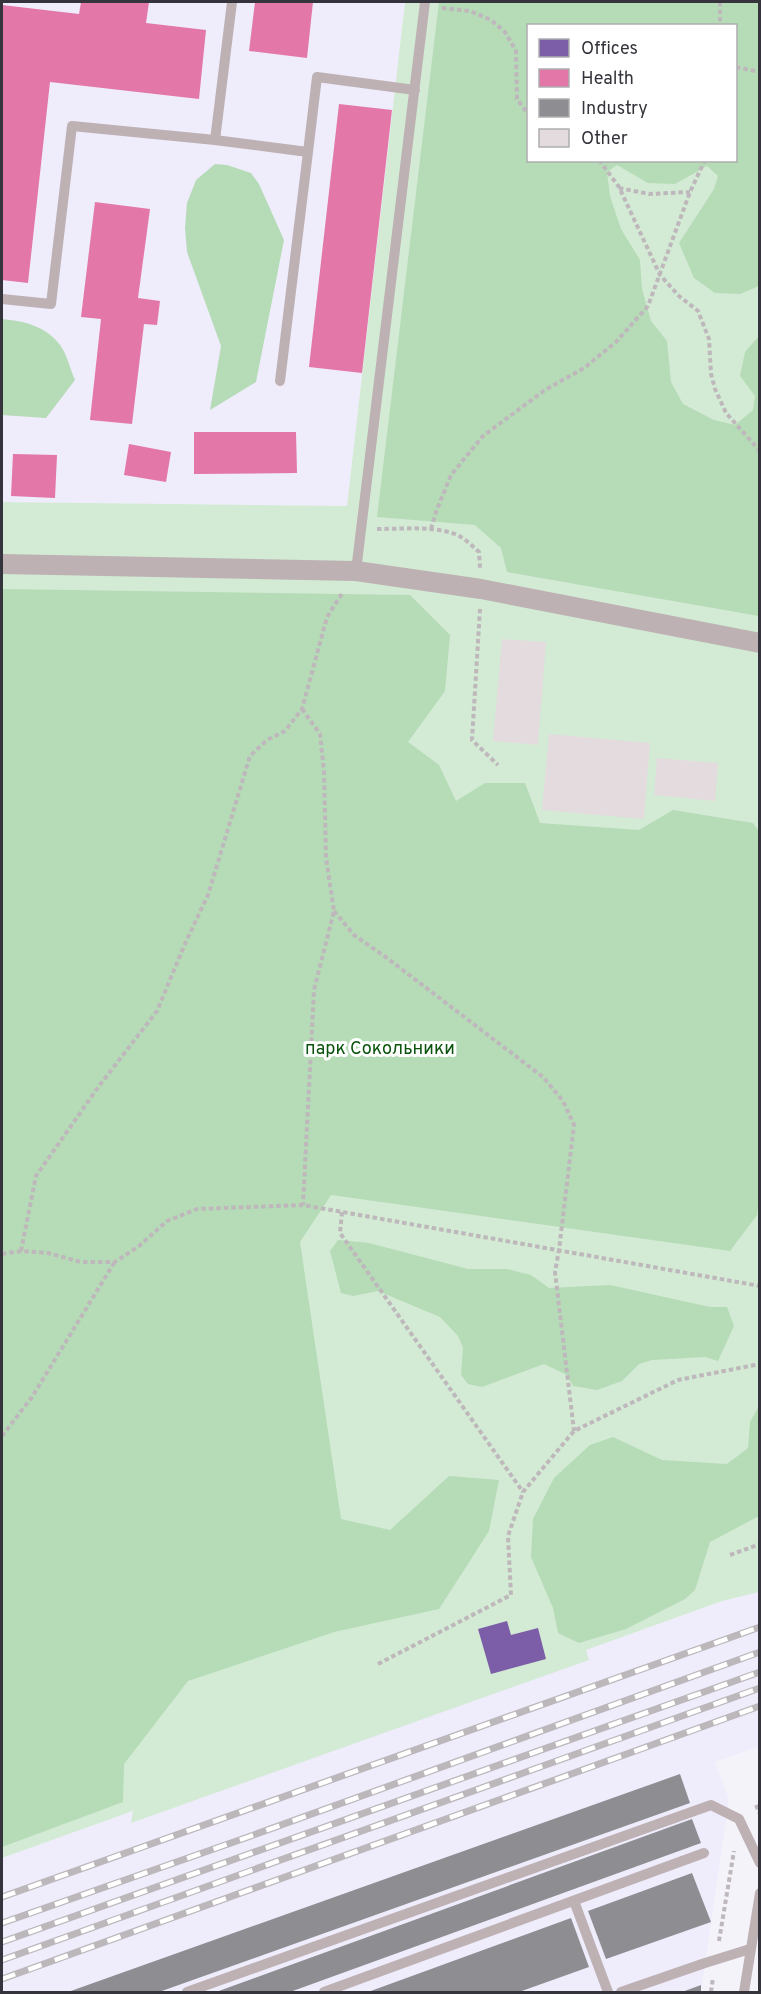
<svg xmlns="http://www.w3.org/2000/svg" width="761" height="1994" font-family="Overpass,sans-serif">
<rect width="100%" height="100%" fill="#f4f3fa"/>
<path fill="#efecfc" d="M2,2H405L347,506L2,502Z
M759,1592V1746L715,1762L729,1799L701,1992H2V1858L722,1601Z"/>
<path fill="#d3ebd4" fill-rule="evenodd" d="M405,2H759V1592L722,1601L586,1650L589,1660L131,1823L133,1811L2,1858V502L347,506ZM528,26H736V160H528Z"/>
<path fill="#b6dbb7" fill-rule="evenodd" d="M439,2H759V286L740,294L715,293L694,278L679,243L714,189L718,176L707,166L675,184L648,183L617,165L607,172L610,196L621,229L640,260L642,289L651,321L667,341L671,382L683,404L714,420L735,425L753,410L755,396L740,376L745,352L759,336V616L507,572L501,548L475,525L377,517ZM528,26H736V160H528Z
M215,164L227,165L251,173L259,184L284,240L256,382L210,410L221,346L187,252L185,228L187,203L196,180Z
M2,319C24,321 46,326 60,345C67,354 70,369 75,380L46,418L2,415Z
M2,589L410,595L450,635L445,691L408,742L439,765L456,801L485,783H525L540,823L639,830L673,810L753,823L760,833V1192L757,1215L730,1251L331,1195L300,1242L341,1519L390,1530L449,1476L499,1480L489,1531L439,1609L334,1632L188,1681L124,1764L123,1802L2,1847Z
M338,1240L369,1243L468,1269H507L531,1275L549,1288L610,1285L710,1307H727L734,1326L718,1361L705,1357L652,1360L639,1364L622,1381L597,1390L573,1386L567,1375L544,1364L482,1387L468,1384L461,1375L463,1348L458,1336L440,1317L378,1291L353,1296L341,1293L330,1251Z
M759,1406V1516L710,1542L695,1590L685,1599L626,1629L579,1643L558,1633L553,1608L531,1557L533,1519L554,1478L590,1445L613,1437L662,1460L727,1464L748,1448L750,1422Z"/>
<path fill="#7b5ea7" d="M507,1621L511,1635L538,1628L546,1659L491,1674L478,1629Z"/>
<path fill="#e377a8" d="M81,2H149L146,23L206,30L199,99L50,82L28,283L2,280V5L79,14Z
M255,2H313L307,58L249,51Z
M339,104L392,110L362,373L309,367Z
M95,202L150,209L138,298L160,301L157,325L144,324L132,424L90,420L101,319L81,317Z
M194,432H296L297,473L194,474Z
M129,444L171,452L166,482L124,475Z
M13,454L57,455L55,498L11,496Z"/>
<path fill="#8d8d92" d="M680,1774L690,1803L159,1992H68Z
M692,1819L701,1843L290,1992H216Z
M692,1873L711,1922L606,1959L588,1911Z
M571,1918L589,1967L519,1992H368Z
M701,1985V1992H682Z"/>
<path fill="#e3dbde" d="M502,639L546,642L538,745L493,741Z
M549,734L650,743L644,819L542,810Z
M657,758L718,763L715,801L654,795Z"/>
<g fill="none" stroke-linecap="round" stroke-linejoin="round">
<path stroke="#beb7bb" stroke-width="4" stroke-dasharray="4.5 3" stroke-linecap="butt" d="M720,2V26
M442,8L470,11L491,20L505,32L516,51L517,99L528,114
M736,67L760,72
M599,160L619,187L660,275L679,296L698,311L709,339L711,374L715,389L726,413L760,451
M619,188L649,194L690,192
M377,529C402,529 429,526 452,533C463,536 471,545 479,552L480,568
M431,529L436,512L451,475L483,436L545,390L584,368L616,342L648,306L690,192L705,160
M480,609L472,740L498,765
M302,709L320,734L324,771L326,858L334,911L314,990L303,1205
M334,911L354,935L387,958L543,1077L563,1101L574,1125L559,1250L555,1272L574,1431
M342,1212L340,1233L523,1492
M21,1251L36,1176L99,1086L157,1011L184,946L208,895L250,756L267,740L285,731L302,709L327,617L343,592
M2,1254L21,1251L48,1253L81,1262H115L139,1246L167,1221L197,1209L303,1205L760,1286
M2,1436L32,1397L114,1263
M730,1555L760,1544
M378,1664L511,1595L508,1536L523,1492L574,1431L678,1380L760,1364
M756,1805L760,1814
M719,1941L734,1851
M711,1992L713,1978"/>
<path stroke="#bdb1b4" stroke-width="10" d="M232,2L215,140L308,152L317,77L415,90
M2,299L51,304L72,126L215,140
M280,381L308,152
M356,571L425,2
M574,1901L608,1992
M187,1992L711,1805L739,1819L760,1863
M324,1992L704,1853
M621,1992L705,1963L750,1949
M744,1992L760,1893"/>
<path stroke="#bdb1b4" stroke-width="20" d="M2,564L356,571L481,589L760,643"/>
<g stroke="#bcb7ba" stroke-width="7">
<path id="rail" d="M2,1897L760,1627
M2,1923L248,1837L760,1652
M2,1942L760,1672
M2,1960L760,1688
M2,1979L760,1706"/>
</g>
<use href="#rail" stroke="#fff" stroke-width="4.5" stroke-dasharray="14" stroke-linecap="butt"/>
</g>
<g text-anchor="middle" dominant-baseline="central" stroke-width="6" stroke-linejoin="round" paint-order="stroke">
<g font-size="18" fill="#0b540e" stroke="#fff">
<text x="380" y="1049">парк Сокольники</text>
</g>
</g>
<rect width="761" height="1994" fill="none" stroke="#35333b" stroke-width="6"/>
<rect x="527" y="24" width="210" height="138" fill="#ffffff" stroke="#aeadb1" stroke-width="1.5"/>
<rect x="539" y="39" width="30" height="18" fill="#7b5ea7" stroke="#aeadb1" stroke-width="1.5"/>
<text x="581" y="54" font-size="18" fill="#35333b">Offices</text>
<rect x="539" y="69" width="30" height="18" fill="#e377a8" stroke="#aeadb1" stroke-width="1.5"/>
<text x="581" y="84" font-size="18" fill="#35333b">Health</text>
<rect x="539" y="99" width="30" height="18" fill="#8d8d92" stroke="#aeadb1" stroke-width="1.5"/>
<text x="581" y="114" font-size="18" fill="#35333b">Industry</text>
<rect x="539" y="129" width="30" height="18" fill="#e3dbde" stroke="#aeadb1" stroke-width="1.5"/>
<text x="581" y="144" font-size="18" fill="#35333b">Other</text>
</svg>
